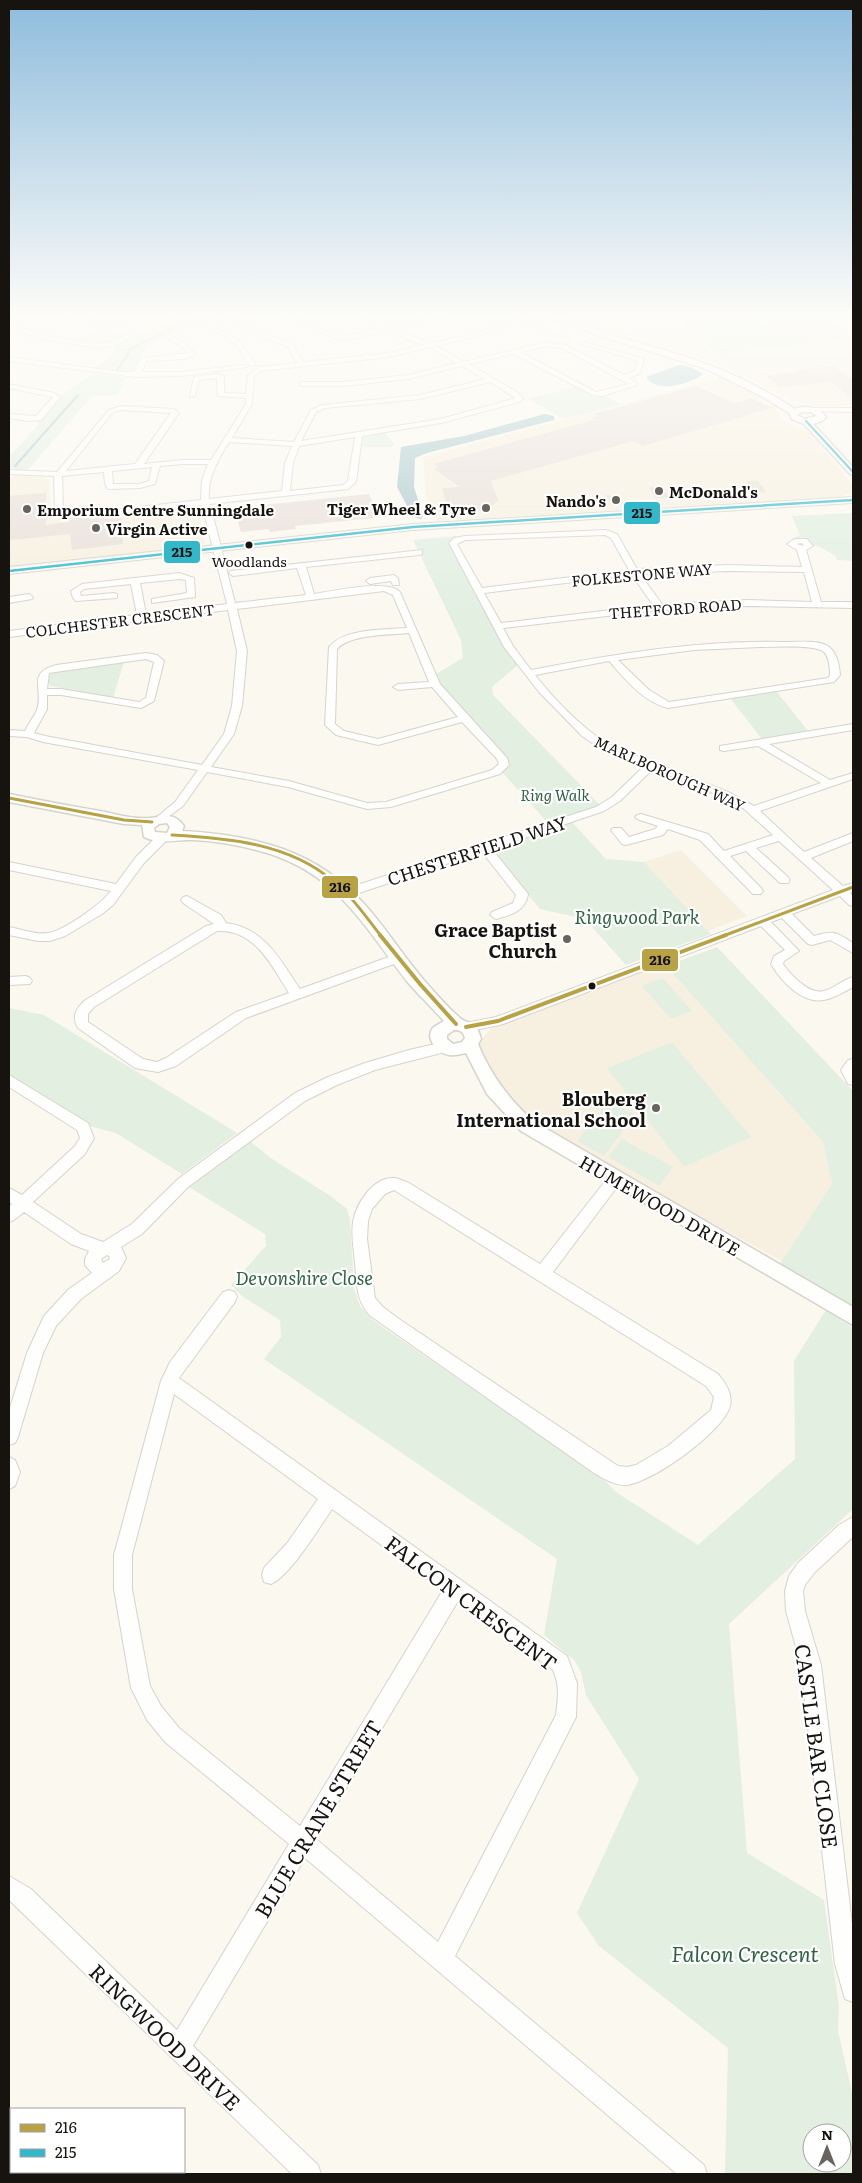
<svg xmlns="http://www.w3.org/2000/svg" width="862" height="2183" font-family="Literata,serif">
<rect width="100%" height="100%" fill="#fbf8f0"/>
<path fill="#f7f0e0" d="M568,314H853V405L827,407L792,401L757,382L702,358L580,322Z
M720,378L766,401L765,402L775,407L781,420L811,434L853,485L851,493L839,497L437,521L426,497L423,457Z
M14,475L42,477L49,480L50,512L62,520L192,507L198,509L205,543L199,547L9,567V481Z
M681,850L747,916L708,931L644,862Z
M663,963L823,1142L832,1184L782,1261L588,1156L535,1124L504,1092L481,1057L478,1044L491,1028Z"/>
<path fill="#e2efe1" fill-rule="evenodd" d="M673,314H820L853,339L717,353Z
M176,318L193,324L148,345L141,356L144,358L139,360L133,372L127,373L94,369C102,362 115,358 115,345Z
M104,326L129,332L130,335C106,346 100,344 74,340Z
M93,374L126,377L118,395L92,396L27,471L9,469V457L39,424L38,419L43,417L60,396Z
M575,387L591,395L606,396L621,404L564,419L528,399Z
M384,432L394,443L392,447H362L364,436Z
M853,513V561L837,560L836,556L820,547L791,539L800,535L792,516Z
M457,536L451,541L450,545L498,636L518,665L492,687L493,695L600,805L548,823L502,772L508,765L507,759L440,684L436,674L463,658L461,640L413,540Z
M124,662L113,698L50,686L48,679L50,674L54,672Z
M776,691L809,732L762,739L730,698Z
M571,821L606,859L644,862L711,934L626,965L585,919L540,909L496,856L495,851L497,847Z
M717,947L853,1091V1307L780,1264L832,1184L823,1142L666,966Z
M663,978L692,1011L671,1019L642,986Z
M9,1008L44,1015L237,1133L182,1174L116,1133L89,1126L9,1075Z
M672,1042L751,1137L684,1167L607,1068Z
M609,1101L635,1115L604,1156L577,1141Z
M622,1139L673,1167L659,1186L608,1157Z
M250,1141L272,1159L332,1197L347,1209L350,1220L354,1288L360,1306L374,1321L603,1479L616,1492L698,1545L795,1459L794,1361L826,1310L853,1328V1509L729,1624L747,1853L824,1900L839,2007L838,2031L853,2097V2174H725L728,2048L599,1946L577,1913L639,1779L586,1695L581,1672L575,1661L544,1635L557,1559L264,1359L281,1337L280,1320L243,1297L231,1285L266,1246L265,1234L189,1187ZM812,2133H842V2163H812Z"/>
<path fill="#a9c8cd" d="M679,365L690,367L703,374C691,384 656,394 646,377Z
M545,414L554,416V420L427,453L415,458L414,487L423,516L421,519L413,517L397,487L401,447L464,436Z"/>
<g fill="none" stroke-linecap="round" stroke-linejoin="round">
<path stroke="#a9c8cd" stroke-width="2" d="M205,318L217,314
M117,370L132,348L172,329
M15,466L78,395"/>
</g>
<path fill="#e9dfd9" d="M833,366L849,378H853V399L830,382L779,387L765,375L798,372L795,370Z
M697,386L734,403L751,398L772,408L642,446L633,441L491,481L498,500L492,506L480,510H448L442,488L460,487L434,469L438,467L433,464L594,420L591,418L598,416L594,414Z
M746,481H758L766,492L754,493Z
M663,486L669,498H655L649,487Z
M46,493V525L69,522V520L121,515L123,544L72,550L70,534L9,540V496Z
M369,494L378,514L372,515L374,518L295,526L296,529L270,532L269,529L241,532L234,508Z
M606,495L620,496L624,505H612Z"/>
<g fill="none" stroke-linecap="round" stroke-linejoin="round">
<g stroke="#d6d3cc" stroke-width="2">
<path id="minor" d="M12,314H18L21,327C40,335 92,348 112,342C118,341 124,336 129,333L56,314H68L132,330L137,333L117,345L101,348L39,339L16,329Z
M164,314H176L204,322L220,318L232,319L293,345L303,362L388,353L424,345L387,331L347,340L335,338L275,314H284L336,334L347,336L381,328L345,314C361,314 377,327 390,326C413,324 433,314 456,314L394,329L431,343L477,333L515,319L541,314L540,316L519,321L481,335L436,346L464,362L546,342L566,345L624,375L635,371L638,361L580,343V341L644,359L640,373L629,378L637,383V385L603,396L593,395L513,354L469,364L520,394L523,399L519,402L441,423L362,436L356,482L348,489L210,504L235,603L306,595L297,568L233,576L229,573L230,571L422,550V554L419,555L306,567L314,594C333,591 387,579 400,592L440,684L507,758L509,765L500,774L391,807L367,809L288,787L207,772L183,806L161,822L157,821L155,819L157,817L175,802L198,770L43,742L27,737L9,736V730L25,731C28,724 34,717 37,710C44,689 26,673 56,665L146,653L157,655L164,661L154,701L141,708L61,695H47V709L34,733L45,736L202,765L224,734L232,706L237,651L228,610L9,637V631L137,615L131,584L84,589L80,592L81,596L114,593L117,594V598L76,601L73,598L71,591L82,584L179,573L194,578L195,597L152,603V599L187,593L186,580L179,579L140,583L146,614L227,604L202,505L76,518L61,517L55,511L54,476L9,474V470L57,472L109,410L121,406L174,409L179,413L144,464L182,460H211L246,404V398L218,396L217,378L199,380L195,396L190,397L194,377L217,374L224,376V393L246,394L248,375L259,367L297,363L288,347L229,322L210,324L239,341L256,365L251,366C244,360 242,350 235,344C215,325 187,325 164,314ZM546,346L562,348L629,384L596,392L520,352ZM429,347L457,363L408,375L343,382H302L299,384L302,386H343L408,379L462,366L485,379L420,395L322,405L311,410L294,442L232,438L252,404L254,376L259,371L388,357ZM490,382L516,398L441,419L301,441L316,412L325,408L420,399ZM121,410L171,413L135,464L66,471L113,412ZM355,437L348,481L343,485L290,491L293,463L299,446ZM229,442L292,446L285,463L282,491L209,499C207,478 218,460 229,442ZM182,464H208L202,480L201,500L76,514L66,513L63,510L62,476L104,472L105,484L108,489L140,488L155,484L160,466ZM152,467L149,481L139,484H113L112,471ZM384,591L393,595L407,628C383,630 345,628 329,647L325,725L336,735L378,745L462,722L497,759L499,764L492,770L386,802L367,803L289,781L211,767L234,734L242,706L247,651L237,609ZM409,633L429,682L398,684L393,687L398,690L432,687L458,717L378,739L344,731L335,724L337,649C350,634 390,635 409,633ZM146,659L154,662L146,698L139,702L61,689H47L49,673Z
M527,324H531L570,336L565,337L527,326Z
M172,337L184,343L195,353V355L185,359L147,361L141,372H181L244,365L247,367L181,376L136,377L9,361V357L121,372H134L139,361L144,358L189,353L180,345L170,340Z
M9,384L54,393L60,397L41,420L28,421L9,418V414L36,416L53,397L9,388Z
M812,408H853V412L810,411L808,410Z
M606,530L617,534L637,569L728,565L802,567L797,550L787,544L795,539H807L813,546L806,550L821,602H853V608L748,606L659,610L503,628L513,646L531,670C615,654 698,640 784,642C798,642 814,640 826,645C837,651 839,664 840,675L834,682L668,708C643,702 626,680 609,661L535,675C555,700 579,725 606,743L728,792L754,806L821,783L758,746L724,751L720,750V746L853,724V730L769,744L830,780L853,773V779L760,811L804,852L853,833V841L811,858L843,886L853,883V891L850,893L853,896V906L849,905L840,896L792,914L814,936C835,930 836,932 853,943V953L830,940L812,945L808,944L782,918L771,922L799,951L784,961L783,964C791,975 809,995 824,991C834,988 843,980 853,977V987C844,992 834,998 824,1000C802,1004 781,981 771,964L774,956L785,950L761,926L503,1024L466,1032L461,1030L459,1027L461,1024L496,1017L833,890L779,841L756,848L788,877L790,880L788,883H780L746,851L730,856L761,888L763,891L761,894H753L700,840L668,829L663,835L626,845L622,844L611,830L613,828H621L629,837L655,829L658,826L637,819L635,817L637,815L641,814L708,834L724,851L773,835L743,808L720,796L653,769L620,801L604,811L492,849L528,894C526,911 511,915 496,919L490,915L492,912L513,903L516,895L482,852L350,896H342L340,893L342,890L596,807L612,797L644,766L598,747L582,736L539,692L504,647L449,543L454,538L465,536ZM605,535L611,538L629,570L482,588L457,544L465,540ZM802,543L804,546L796,544ZM728,571L804,572L812,602L748,600L662,604L640,574ZM632,575L653,605L501,623L484,593ZM760,647C773,647 815,644 824,652C829,657 830,667 830,675L828,678L669,702L649,690L618,660L694,650Z
M394,575L398,578L399,585H393L391,581L370,584L366,581L370,578Z
M29,594L33,597L32,599L9,603V597Z
M162,834L166,835L168,838L166,841L144,863L113,905L102,914L65,936L50,941H38L9,935V927C21,929 36,935 48,933C64,931 101,904 111,891L9,870V862L116,884L136,857L158,835Z
M187,896L221,915L226,923C265,928 280,960 300,989L394,955L398,954L404,958L402,961L246,1018L176,1066L158,1072L135,1068L78,1028C72,1017 75,1010 84,1001L206,926L214,924L183,903L181,900L183,897ZM217,931C255,929 271,965 289,993L236,1012L166,1058L157,1062L143,1059L88,1022V1014L94,1007Z
M26,976L30,978L32,981L30,984L9,985V977Z
M444,1042L449,1043L451,1047L449,1051L375,1070L337,1085L305,1101L188,1187L142,1234L121,1247L126,1258L119,1271L81,1299L56,1326L43,1353L18,1437L15,1443L9,1445V1411L27,1353L44,1316L69,1289L92,1273L85,1265V1259L89,1251L71,1244L24,1212L14,1220L9,1222V1207L12,1204L9,1202V1188L22,1195L75,1146L80,1138L77,1130L9,1087V1075L88,1123L94,1138L85,1154L33,1202L81,1234L103,1242L132,1224L178,1179L295,1093L328,1077L365,1063L409,1050ZM107,1255L109,1256L110,1259L103,1263L101,1259Z
M853,1059V1085L848,1084L841,1070L848,1060Z
M615,1173L620,1175L622,1179L620,1183L553,1272L718,1374C725,1382 733,1394 730,1406C724,1431 652,1483 626,1485C615,1486 603,1478 594,1473L372,1317C356,1303 357,1284 355,1264C354,1250 351,1236 353,1222C356,1204 373,1176 395,1178C399,1179 405,1181 409,1183L540,1264L610,1175ZM394,1190L706,1386L714,1397L711,1410L668,1446L636,1465L627,1467L618,1466L399,1319L383,1307L375,1298L367,1239L368,1221L372,1209L385,1194Z
M229,1290L235,1292L237,1297L235,1302L179,1378L567,1656L577,1683L576,1717L455,1956L704,2165L707,2174H677L305,1858L193,2046L318,2165L321,2174H292L9,1900V1876L31,1889L177,2030L289,1844L165,1742L147,1720L131,1688L114,1589V1555L161,1381L170,1362L223,1292ZM174,1394L318,1499L288,1542L264,1568L262,1575L264,1582L271,1584C290,1576 319,1528 332,1509L443,1590L300,1826L179,1728L161,1706L150,1686L132,1589V1555ZM458,1601L553,1670C560,1685 558,1699 556,1715L438,1942L316,1839Z
M9,1457L15,1460L20,1472L15,1486L9,1489Z
M853,1517V1537L815,1572L805,1585L803,1591L805,1611L821,1665L853,1932V2002L845,1999L835,1964L801,1665L786,1611L785,1591L789,1576L798,1563L839,1525Z"/>
</g>
<g stroke="#d6d3cc" stroke-width="3">
<path id="tertiary" d="M538,314L556,316L554,314C570,314 587,327 604,332C634,343 665,349 695,360C731,372 764,389 795,409C806,405 819,407 826,417L822,421L813,424L853,467V475L850,474L804,424L792,419L789,413L763,397L704,368L597,335L568,323L538,317ZM802,412H811L817,416L805,419L797,415Z
M9,794C39,800 70,806 100,811C116,814 134,820 150,818C164,816 174,812 184,826L182,831C255,835 317,850 366,906C389,932 407,962 430,987C439,997 448,1008 459,1017C469,1027 475,1017 481,1039L478,1044C491,1075 508,1098 533,1121L853,1307V1325L521,1131L487,1094L466,1053C460,1054 454,1056 449,1055C439,1053 424,1039 433,1028C436,1025 441,1023 444,1021C433,1009 421,997 410,985C364,927 338,872 260,851C238,845 216,841 193,840C177,839 159,845 144,837L142,825L124,824L9,802ZM167,823L170,827L167,833L155,832L154,828L159,824ZM454,1030C460,1030 463,1031 465,1038L462,1042L453,1044L447,1039V1035Z"/>
</g>
<g stroke="#d6d3cc" stroke-width="2">
<path id="secondary" d="M853,497V503L413,530L9,574V567L413,524Z"/>
</g>
<use href="#minor" fill="#fefefd" fill-rule="evenodd"/>
<use href="#tertiary" fill="#fefefd" fill-rule="evenodd"/>
<use href="#secondary" fill="#f2f5f2" fill-rule="evenodd"/>
<g stroke="#fff" stroke-width="6">
<path id="bus-1-far1" d="M9,798L124,820L152,822
M172,835C227,838 289,843 333,881C352,896 366,917 381,936
M723,936L853,887"/>
</g>
<g stroke="#fff" stroke-width="8">
<path id="bus-1" d="M380,935L420,984L456,1024
M466,1027L498,1021L726,935"/>
</g>
<g stroke="#fff" stroke-width="4">
<path id="bus-2-far1" d="M806,421L853,472"/>
</g>
<g stroke="#fff" stroke-width="5">
<path id="bus-2" d="M9,571L413,527L853,500"/>
</g>
<use href="#bus-1-far1" stroke="#b9a244" stroke-width="3"/>
<use href="#bus-1" stroke="#b9a244" stroke-width="4"/>
<use href="#bus-2-far1" stroke="#32b8c9" stroke-width="2"/>
<use href="#bus-2" stroke="#32b8c9" stroke-width="2.5"/>
</g>
<linearGradient id="sky" x2="0" y2="1"><stop stop-color="#8fbcdd"/><stop offset="0.51" stop-color="#fdfcf8"/><stop offset="1" stop-color="#fdfcf8" stop-opacity="0"/></linearGradient>
<rect width="862" height="620" fill="url(#sky)"/>
<g fill="#67645e" stroke="#fff" stroke-width="2">
<circle cx="659" cy="491" r="5"/>
<circle cx="616" cy="500" r="5"/>
<circle cx="486" cy="508" r="5"/>
<circle cx="27" cy="509" r="5"/>
<circle cx="96" cy="528" r="5"/>
<circle cx="567" cy="939" r="5"/>
<circle cx="656" cy="1108" r="5"/>
</g>
<g fill="#17140f" stroke="#fff" stroke-width="2">
<circle cx="249" cy="545" r="4.5"/>
<circle cx="592" cy="986" r="4.5"/>
</g>
<g text-anchor="middle" dominant-baseline="central" stroke-width="4.5" stroke-linejoin="round" paint-order="stroke">
<g font-size="14" fill="#17140f" stroke="#fff">
<text x="249" y="561">Woodlands</text>
</g>
<g font-size="15" font-weight="bold" fill="#17140f" stroke="#fff" text-anchor="start">
<text x="669" y="491">McDonald's</text>
<text x="606" y="500" text-anchor="end">Nando's</text>
<text x="476" y="508" text-anchor="end">Tiger Wheel &amp; Tyre</text>
<text x="37" y="509">Emporium Centre Sunningdale</text>
<text x="106" y="528">Virgin Active</text>
</g>
<g font-size="15" fill="#17140f" stroke="#fff">
<text transform="translate(642 574) rotate(-5)">FOLKESTONE WAY</text>
<text transform="translate(675 608) rotate(-4)">THETFORD ROAD</text>
<text transform="translate(120 620) rotate(-7)">COLCHESTER CRESCENT</text>
<text transform="translate(670 773) rotate(24)">MARLBOROUGH WAY</text>
</g>
<g font-size="15" font-style="italic" fill="#2e6442" stroke="#fff">
<text x="555" y="794">Ring Walk</text>
</g>
<g font-size="18" fill="#17140f" stroke="#fff">
<text transform="translate(477 850) rotate(-18)">CHESTERFIELD WAY</text>
<text transform="translate(660 1205) rotate(30)">HUMEWOOD DRIVE</text>
</g>
<g font-size="18" font-style="italic" fill="#2e6442" stroke="#fff">
<text x="637" y="916">Ringwood Park</text>
<text x="304" y="1277">Devonshire Close</text>
</g>
<g font-size="18" font-weight="bold" fill="#17140f" stroke="#fff" text-anchor="end">
<text x="557" y="929">Grace Baptist<tspan x="557" dy="21">Church</tspan></text>
<text x="646" y="1098">Blouberg<tspan x="646" dy="21">International School</tspan></text>
</g>
<g font-size="21" fill="#17140f" stroke="#fff">
<text transform="translate(472 1602) rotate(37)">FALCON CRESCENT</text>
<text transform="translate(818 1746) rotate(82)">CASTLE BAR CLOSE</text>
<text transform="translate(317 1818) rotate(-59)">BLUE CRANE STREET</text>
<text transform="translate(166 2036) rotate(44)">RINGWOOD DRIVE</text>
</g>
<g font-size="21" font-style="italic" fill="#2e6442" stroke="#fff">
<text x="745" y="1952">Falcon Crescent</text>
</g>
</g>
<g stroke="#fff" stroke-width="2">
<rect x="623" y="501" width="38" height="24" rx="5" fill="#32b8c9"/>
<rect x="163" y="540" width="38" height="24" rx="5" fill="#32b8c9"/>
<rect x="321" y="875" width="38" height="24" rx="5" fill="#b9a244"/>
<rect x="641" y="948" width="38" height="24" rx="5" fill="#b9a244"/>
</g>
<g font-size="14" text-anchor="middle" font-weight="bold" fill="#111">
<text x="642" y="518">215</text>
<text x="182" y="557">215</text>
<text x="340" y="892">216</text>
<text x="660" y="965">216</text>
</g>
<rect width="862" height="2183" fill="none" stroke="#17140f" stroke-width="20"/>
<rect x="10" y="2108" width="175" height="65" fill="#ffffff" stroke="#a2a19f"/>
<rect x="20" y="2124" width="25" height="8" fill="#b9a244" stroke="#a2a19f"/>
<text x="55" y="2133" font-size="15" fill="#17140f">216</text>
<rect x="20" y="2149" width="25" height="8" fill="#32b8c9" stroke="#a2a19f"/>
<text x="55" y="2158" font-size="15" fill="#17140f">215</text>
<g transform="translate(827 2148)"><circle r="24" fill="#ffffff" stroke="#a2a19f"/>
<path d="M0-4L9 19L0 12L-9 19Z" fill="#67645e"/>
<text y="-8" font-size="14" font-weight="bold" text-anchor="middle" fill="#17140f">N</text>
</g>
</svg>
